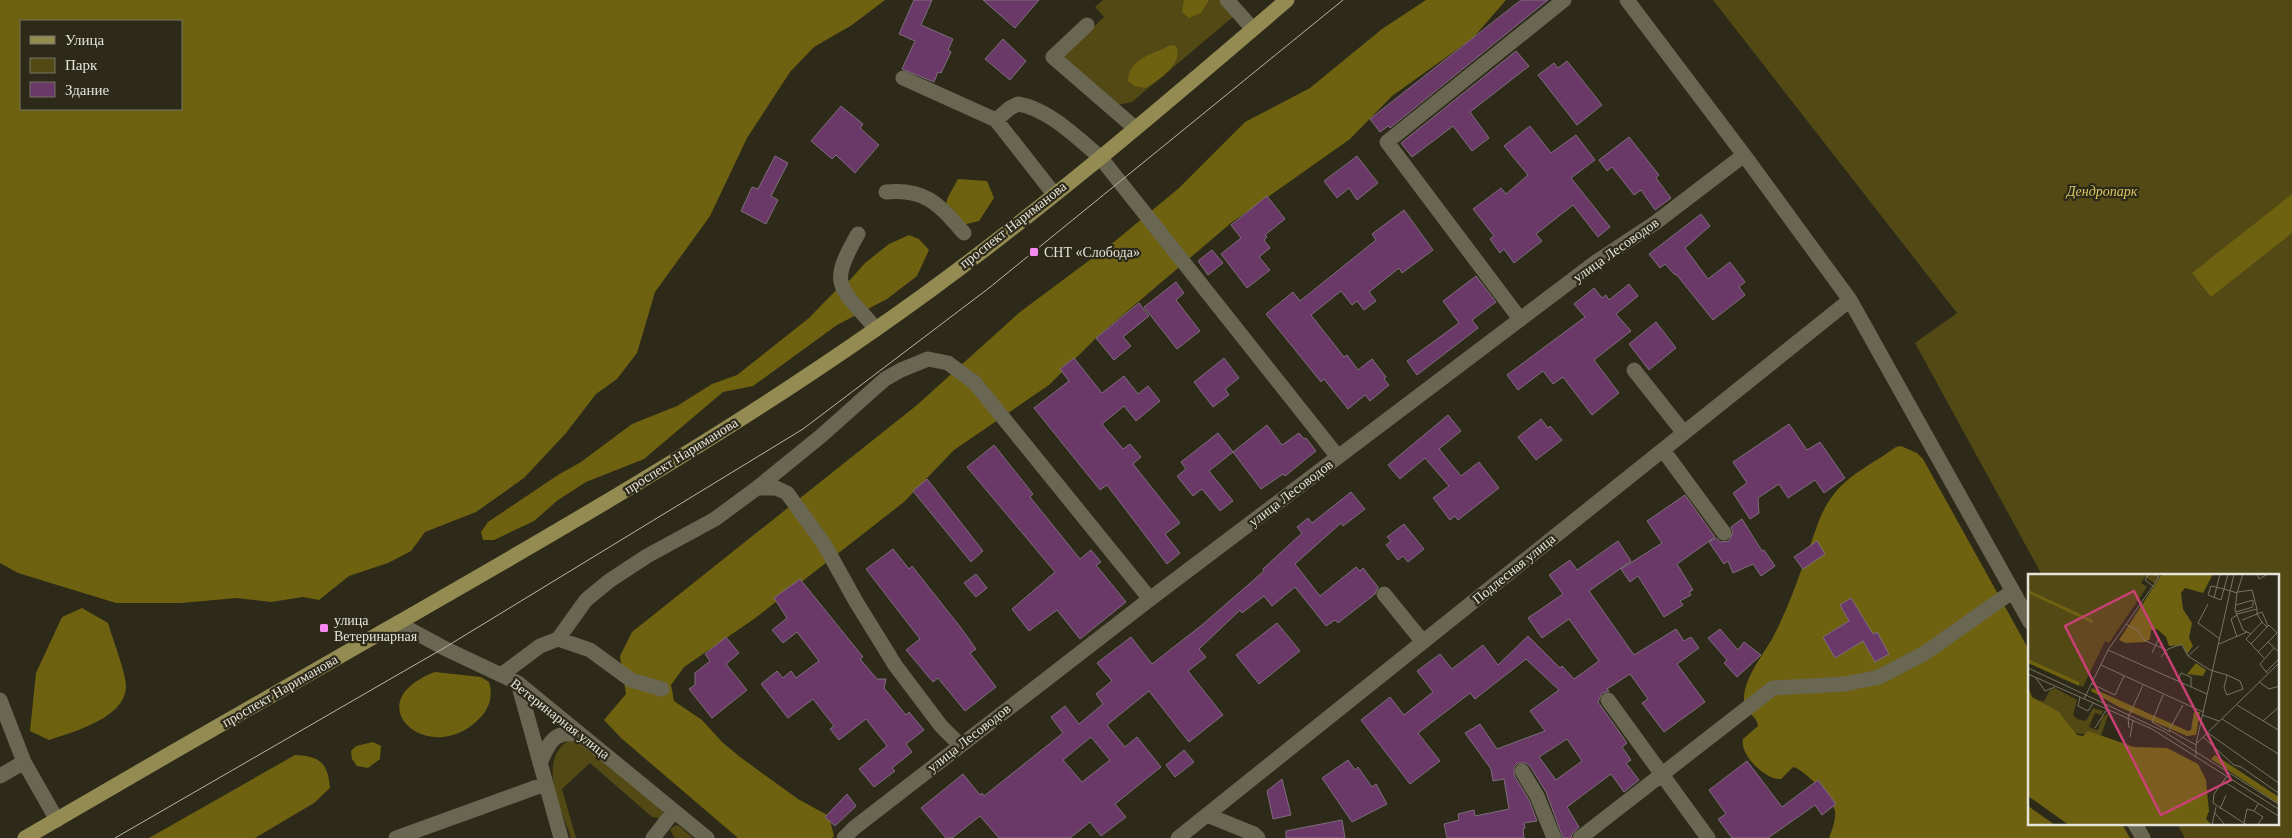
<svg xmlns="http://www.w3.org/2000/svg" width="2292" height="838" font-family="Georgia,serif">
<rect width="100%" height="100%" fill="#2d2a19"/>
<path fill="#524914" d="M1103,0H1222L1234,16L1132,102L1117,105L1066,66L1064,55L1104,17L1095,7Z
M1713,0H2292V838H2185L2177,824H2278V576L2042,575L1915,343L1957,313Z
M572,739H576L662,808L663,814L660,818L652,817L590,763L562,789L576,838H571C562,809 534,757 572,739Z
M678,825L693,838H675L670,830L674,826Z"/>
<path fill="#6e6211" fill-rule="evenodd" d="M0,0H885L852,25L814,47L790,72L747,138L710,216L655,292L637,353L617,379L596,394L566,433L524,478L476,512L425,532L411,551L388,563L349,576L319,600L303,597L271,602L237,598L181,603H116L18,573L0,563ZM21,21H181V109H21Z
M1184,0H1209L1201,13L1189,18L1182,12Z
M1426,0H1506L1473,38L1392,96L1350,139L1231,223L1097,337L1049,385L954,450L904,502L754,619L684,667L671,685L674,701L702,720L722,742L740,757L798,799L829,816L834,836L832,838H738L621,738L604,720L626,694L620,656L632,632L917,405L1020,312L1114,242L1179,188L1245,122L1310,88L1382,29Z
M1171,45L1176,46C1184,63 1159,81 1145,88L1134,86L1128,81C1128,59 1155,53 1171,45Z
M958,179L987,181L994,198L979,221L950,228L942,218L948,197Z
M2292,194V233L2211,297L2192,273Z
M909,235L919,239L929,250L917,276L887,299L837,325L753,386L723,392L644,459L586,482L558,500L534,521L494,540H483L481,532L488,522L558,475L581,462L632,424L677,406L712,384L737,375L809,318L842,284L850,280L865,263L889,244Z
M1901,446L1917,453L1923,459L2029,650L2030,824H2122L2130,838H1829C1832,830 1836,820 1835,811C1833,799 1804,769 1793,767L1781,779C1766,781 1739,754 1743,739L1758,726C1757,715 1745,714 1744,701C1743,680 1762,656 1772,639C1787,611 1798,580 1808,551C1815,533 1820,513 1831,498C1848,474 1873,464 1896,447Z
M82,608L108,623C112,637 126,673 126,686C126,718 73,732 49,740L30,731L36,673L62,617Z
M435,672L481,677L489,682C493,695 490,707 481,717C431,771 353,703 435,672Z
M373,742L381,746L380,759L368,768L357,766L352,759L351,751L356,746Z
M295,755C320,756 328,763 330,788L314,803L255,838H149Z"/>
<path fill="#6a3967" stroke="#7e6e7c" fill-rule="evenodd" d="M914,0H932L921,25L953,39L948,50L951,52L941,73L938,72L934,82L902,69L915,41L899,34Z
M983,0H1039L1015,28Z
M1521,0H1548L1390,128L1388,126L1380,132L1370,119Z
M1003,39L1026,61L1010,80L985,59Z
M1516,51L1529,66L1470,112L1489,138L1472,151L1453,126L1412,157L1401,143Z
M1567,61L1602,105L1577,125L1538,75L1554,63L1558,68Z
M841,106L863,124L860,128L879,145L855,173L836,155L832,159L811,141Z
M1530,126L1551,153L1576,135L1595,160L1571,178L1610,227L1598,237L1573,205L1536,234L1542,241L1514,263L1504,249L1500,253L1490,239L1494,236L1473,209L1501,188L1506,194L1528,175L1504,146Z
M1629,137L1659,175L1656,178L1671,198L1655,210L1641,190L1634,195L1612,167L1607,171L1599,160Z
M775,156L788,163L771,196L778,200L766,224L741,211L752,187L758,189Z
M1357,156L1378,183L1357,200L1349,188L1337,198L1324,181Z
M1267,196L1285,219L1265,235L1267,237L1264,240L1270,248L1259,257L1270,270L1247,288L1221,254L1241,238L1231,225Z
M1404,210L1433,250L1402,273L1399,268L1369,292L1376,301L1364,310L1357,301L1352,305L1341,291L1311,315L1344,357L1347,355L1358,370L1372,359L1386,377L1384,379L1389,385L1370,401L1365,395L1348,409L1324,379L1321,382L1266,314L1293,292L1300,301L1376,240L1372,234Z
M1701,214L1710,226L1685,248L1708,279L1730,262L1745,282L1739,287L1745,295L1713,320L1676,274L1675,275L1665,264L1660,268L1649,254Z
M1212,250L1223,263L1208,275L1198,261Z
M1476,276L1496,302L1472,320L1478,328L1417,375L1407,361L1459,323L1443,301Z
M1176,282L1184,293L1176,300L1200,331L1177,349L1144,307Z
M1629,284L1638,296L1616,314L1631,331L1594,360L1619,393L1592,415L1563,377L1553,384L1543,371L1518,390L1507,375L1585,317L1574,304L1594,288L1602,298L1606,295L1609,300Z
M1139,303L1149,316L1123,337L1131,346L1114,360L1096,338Z
M1656,322L1676,348L1649,370L1629,344Z
M1074,358L1102,393L1124,376L1138,394L1148,386L1160,401L1136,421L1124,406L1102,424L1123,449L1130,444L1141,457L1133,464L1180,523L1165,534L1180,553L1167,564L1107,485L1100,490L1034,408L1069,381L1060,369Z
M1224,358L1239,378L1225,389L1229,395L1213,407L1194,382Z
M1448,415L1461,431L1439,449L1461,476L1479,462L1499,488L1458,520L1455,516L1450,520L1433,498L1449,486L1425,458L1400,479L1388,465Z
M1541,419L1548,428L1550,426L1562,440L1536,460L1518,437Z
M1789,424L1807,450L1820,442L1845,478L1824,493L1815,480L1788,498L1779,484L1758,498L1759,513L1750,519L1733,493L1747,483L1733,462Z
M1267,425L1282,445L1299,433L1304,439L1306,438L1316,451L1285,476L1283,474L1261,489L1233,452Z
M1218,433L1233,452L1209,471L1233,501L1220,511L1202,489L1193,496L1177,476L1186,469L1181,462Z
M994,445L1033,494L1030,497L1080,559L1091,550L1101,562L1096,565L1126,602L1080,639L1057,610L1029,631L1012,609L1055,572L967,467Z
M927,479L983,551L971,562L913,491Z
M1351,492L1365,509L1343,526L1341,523L1295,564L1320,596L1356,567L1360,571L1363,568L1378,587L1375,594L1338,623L1335,620L1326,626L1295,587L1272,606L1264,596L1242,613L1240,610L1199,649L1206,657L1188,671L1223,715L1189,742L1149,691L1107,725L1125,747L1137,737L1161,767L1115,804L1126,817L1101,836L1090,822L1070,838H999L980,816L952,838H946L921,808L963,774L980,795L982,793L984,796L1063,733L1051,717L1065,706L1079,724L1103,704L1096,694L1112,681L1097,663L1131,637L1152,664L1202,625L1264,571L1263,569L1302,533L1297,527L1308,518L1312,523ZM1091,737L1110,760L1082,782L1063,760Z
M1685,495L1715,537L1677,564L1693,590L1689,592L1691,595L1680,601L1683,605L1664,617L1638,576L1630,582L1621,569L1662,543L1647,521Z
M1742,519L1762,551L1764,550L1775,566L1761,576L1753,564L1733,573L1728,561L1724,564L1709,542L1716,538L1721,542L1729,541L1733,532L1731,527Z
M1404,524L1424,549L1408,562L1403,556L1398,560L1386,545L1391,541L1387,537Z
M1618,541L1631,561L1589,591L1634,655L1676,629L1684,641L1691,637L1699,648L1677,664L1705,702L1664,732L1642,703L1648,699L1630,674L1607,689L1609,691L1602,693L1598,702L1627,743L1622,747L1631,760L1626,763L1639,780L1624,792L1611,774L1567,807L1579,827L1572,834L1571,838H1563L1546,792L1530,766L1526,763H1518L1514,767V775L1529,800L1537,821L1524,823L1525,828L1523,829L1524,838H1447L1444,824L1459,820L1458,814L1474,810L1475,816L1509,809L1504,779L1493,781L1491,769L1465,733L1480,724L1497,749L1545,731L1530,711L1559,690L1526,659L1475,699L1470,693L1418,733L1440,761L1410,784L1361,720L1390,697L1404,715L1433,692L1417,671L1440,654L1452,669L1483,645L1498,665L1528,636L1560,668L1562,666L1574,679L1599,661L1569,619L1542,638L1528,618L1563,594L1549,575L1570,560L1577,570ZM1567,739L1582,761L1556,780L1539,757Z
M1817,541L1825,554L1803,569L1794,557Z
M893,549L909,569L912,566L961,628L976,649L970,653L996,687L965,711L938,678L933,682L906,650L920,639L866,569Z
M976,574L987,588L976,597L964,583Z
M800,579L863,657L860,659L877,679H886L884,688L906,715L909,712L924,730L906,744L912,752L892,768L895,771L874,787L859,769L887,746L866,719L839,740L830,729L834,726L813,699L788,718L761,684L777,671L783,678L791,671L796,678L819,661L797,632L783,643L772,630L787,618L774,598Z
M1851,598L1873,634L1877,632L1889,654L1875,662L1863,641L1835,658L1823,637L1849,621L1840,605Z
M1277,623L1300,651L1259,684L1236,655Z
M1720,629L1738,650L1744,642L1761,655L1737,677L1724,663L1727,660L1708,638Z
M726,637L739,653L726,664L747,690L712,718L689,689L695,685V673L710,661L705,654Z
M1184,750L1194,762L1175,777L1166,765Z
M1348,760L1355,770L1358,767L1372,787L1376,784L1387,804L1352,822L1322,778Z
M1747,761L1782,807L1818,780L1836,804L1822,815L1815,805L1768,838H1732L1718,819L1726,814L1709,790Z
M1282,779L1291,815L1273,819L1267,791Z
M847,794L856,806L835,826L825,817Z
M1342,820L1345,838H1286V831Z"/>
<g fill="none" stroke-linecap="round" stroke-linejoin="round">
<path stroke="#696652" stroke-width="15" d="M1227,0L1253,29
M1627,0L1744,155L1850,300L2030,622
M1087,25L1053,57L1135,128
M903,78L996,120L1054,194
M996,120L1010,108L1018,104C1049,109 1077,138 1100,157L1338,457
M886,192C926,188 939,205 964,233
M858,234C827,287 840,286 876,329
M1520,319L1387,142L1564,0
M1634,370L1684,433
M1663,450L1724,533
M757,488L821,436L885,379L901,370L928,359L948,363L975,383L1150,599
M1384,594L1423,642
M398,623L444,648L518,683L707,838
M558,639L590,650L631,680L662,689
M501,675L540,646L558,639L586,600L609,581L647,556L715,519L757,488H776L787,493L824,544L855,600L895,665L941,726L960,745
M518,683L561,838
M0,700L24,762L57,820
M1608,700L1708,838
M540,763C550,740 555,730 581,735
M1522,771L1537,796L1554,838
M0,776L24,762
M1207,815L1254,834L1258,838
M2135,824L2143,838
M396,838L545,784
M653,838L674,811
M844,838L854,828L1150,599L1596,262L1655,223L1744,155
M1178,838L1850,300
M1580,838L1773,688L1845,684L1879,677L1925,653L2013,591"/>
<path stroke="#948b53" stroke-width="15" d="M25,838C144,769 262,700 382,632C550,536 717,440 876,329C1020,229 1154,114 1287,0"/>
<path stroke="#b8b5a9" stroke-width="1" d="M115,838L444,648L803,429L989,288L1343,0"/>
</g>
<g fill="#f589ef" stroke="#2d2a19" stroke-width="2">
<rect x="1029" y="247" width="10" height="10" rx="2.5"/>
<rect x="319" y="623" width="10" height="10" rx="2.5"/>
</g>
<g text-anchor="middle" dominant-baseline="central" stroke-width="4.5" stroke-linejoin="round" paint-order="stroke">
<g font-size="14" font-style="italic" fill="#d9c75f" stroke="#2d2a19">
<text x="2102" y="191">Дендропарк</text>
</g>
<g font-size="14" fill="#e5e3d8" stroke="#2d2a19">
<text transform="translate(1013 225) rotate(-38)">проспект Нариманова</text>
<text transform="translate(1616 250) rotate(-35)">улица Лесоводов</text>
<text transform="translate(681 456) rotate(-32)">проспект Нариманова</text>
<text transform="translate(1291 493) rotate(-37)">улица Лесоводов</text>
<text transform="translate(1514 569) rotate(-39)">Подлесная улица</text>
<text transform="translate(280 691) rotate(-30)">проспект Нариманова</text>
<text transform="translate(560 719) rotate(38)">Ветеринарная улица</text>
<text transform="translate(969 738) rotate(-38)">улица Лесоводов</text>
</g>
<g font-size="14" fill="#e5e3d8" stroke="#2d2a19" text-anchor="start">
<text x="1044" y="252">СНТ «Слобода»</text>
<text x="334" y="620">улица<tspan x="334" dy="16">Ветеринарная</tspan></text>
</g>
</g>
<g transform="translate(2028 574)">
<rect width="251" height="251" fill="#2d2a19"/>
<path d="M0,0H133L127,10L117,3L113,9L119,13L81,69L77,67L55,113L0,88ZM27,114L49,126L45,141L49,145L58,147L65,134L75,137L73,141L67,139L61,153L66,155L70,156L74,144L81,138L73,162L46,159L34,141L10,126L16,127L22,116Z" fill="#524914"/>
<path d="M134,0H185L175,19L157,14L153,19L155,35L164,49L161,64L165,72L159,80L155,71L141,72L138,63L129,55L123,56L122,65L117,68L98,69L91,66ZM0,16L65,46L64,49L0,19ZM0,85L51,108V112L0,89ZM168,89L178,96L175,102L159,100ZM0,113L4,123L31,138L49,161L55,162L60,157L106,173L139,174L170,190L178,206L181,237L178,245L184,251H41L0,222ZM64,114L160,157L163,156L166,138H172L168,161L159,162L91,133L63,117ZM187,181L251,223V230L183,185ZM0,232L27,251H0Z" fill="#6e6211"/>
<path fill="none" stroke="#777465" stroke-width="1" d="M200,0L196,15L193,26L180,21L183,12L196,15L203,17L209,19L215,0M229,0L231,5L240,0M125,12L131,3L127,0M210,18L224,16L229,35M209,19L207,36L215,56L223,60M186,24L192,0M180,30L170,49L192,65M208,31L225,26V32M208,38L225,33M209,40L229,35V40L214,46M234,48L229,40L234,38L240,52M98,50L110,57L116,66L138,76M209,63L203,45L209,41M240,68L252,79M191,70L219,58M223,70L218,65L234,48L239,53M171,72L160,82L182,96L199,101L196,114L199,121L215,115L212,107L199,101M80,76L179,120M230,78L249,59L241,51L223,70L236,84M124,79L131,64M133,83L140,75L151,71H154L160,82M73,91L175,138M0,94L135,157L252,231M238,98L252,84M239,99L232,90L246,74M0,100L124,155L252,236M8,104L17,117L27,113M150,107L153,99L163,103V113M231,108L241,115L252,112M64,110L87,121L96,102M135,121L124,148L142,158M52,123L50,132L60,137L65,129M56,125L80,76L125,12L117,6L121,0M155,131L141,156L168,171M209,131L252,157M174,141L191,147M194,145L252,181M235,147L252,132M67,154L79,135M101,154L100,144L115,111M180,159L252,210M102,163L105,146M175,163L206,191L213,193L252,220M169,169L252,88M168,182V170L206,0M199,202L186,220L185,229L219,251M195,207L252,243M192,235L198,221M226,237L235,243L230,250M186,238L197,251M216,249L219,235L226,237L230,230M184,251L188,233"/>
<path fill="#c94174" fill-opacity="0.15" stroke="#c94174" stroke-width="2.5" d="M106,17L203,206L133,241L37,52Z"/>
<rect width="251" height="251" fill="none" stroke="#e5e3d8" stroke-width="2.5"/>
</g>
<rect x="20" y="20" width="162" height="90" fill="#2d2a19" stroke="#777465"/>
<rect x="30" y="36" width="25" height="8" fill="#948b53" stroke="#777465"/>
<text x="65" y="45" font-size="15" fill="#e5e3d8">Улица</text>
<rect x="30" y="58" width="25" height="15" fill="#524914" stroke="#777465"/>
<text x="65" y="70" font-size="15" fill="#e5e3d8">Парк</text>
<rect x="30" y="82" width="25" height="15" fill="#6a3967" stroke="#777465"/>
<text x="65" y="95" font-size="15" fill="#e5e3d8">Здание</text>
</svg>
